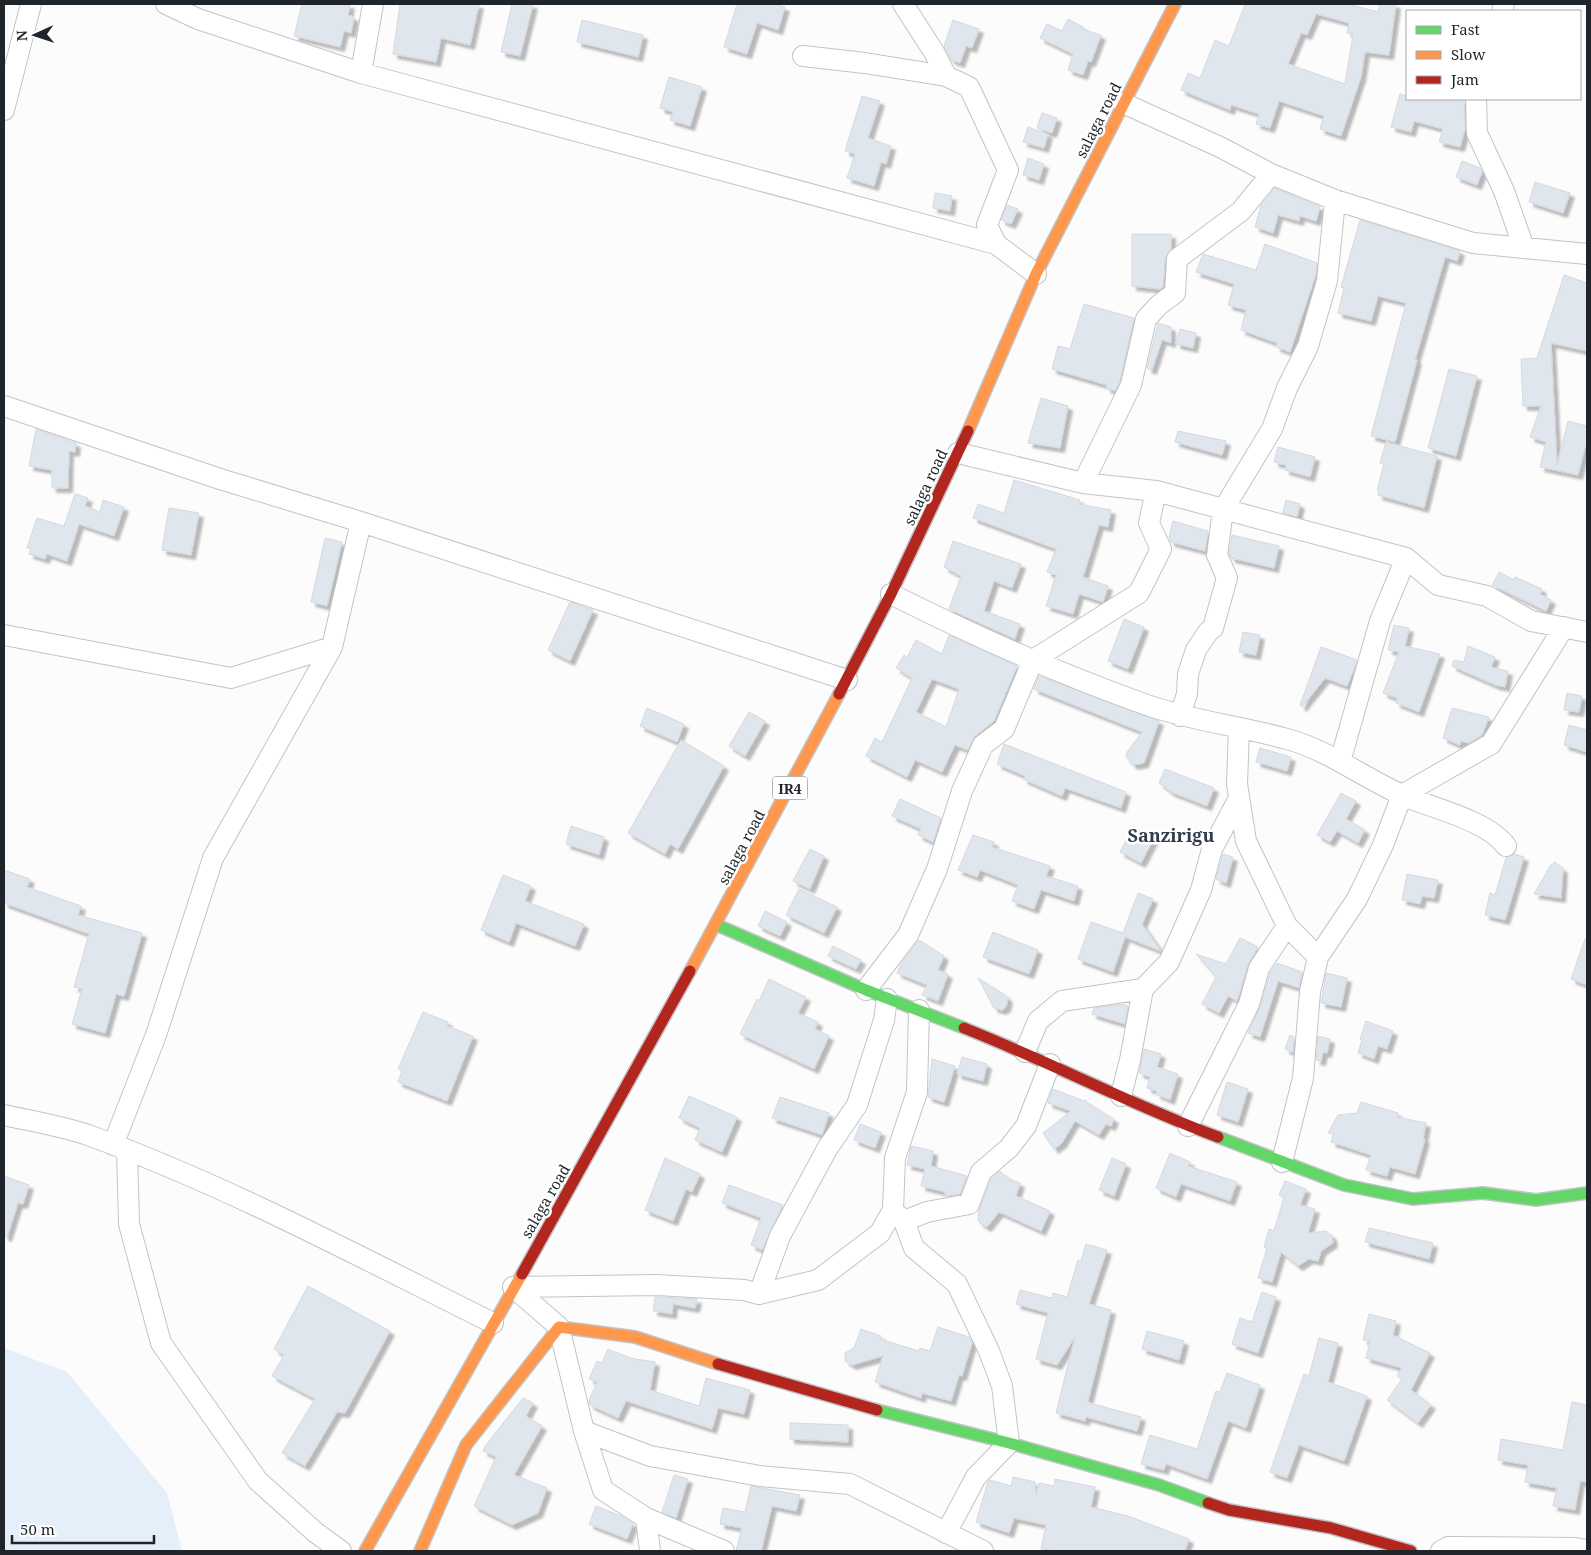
<svg xmlns="http://www.w3.org/2000/svg" width="1591" height="1555" font-family="'Noto Serif',serif">
<defs>
<filter id="shadow"><feDropShadow dx="4.5" dy="4.5" stdDeviation="1" flood-color="#0004"/></filter>
</defs>
<rect width="100%" height="100%" fill="#fcfcfc"/>
<path fill="#e5eff9" d="M4,1348L67,1372L167,1493L182,1551H4Z"/>
<path fill="#e0e6ed" stroke="#d6d8dc" fill-rule="evenodd" filter="url(#shadow)" d="M302,4H350L348,15L354,17L351,33L344,31L340,47L294,36Z
M400,4H479L470,45L441,38L436,62L393,54Z
M512,4H533L520,56L501,52Z
M737,4H774L785,7L778,30L757,23L747,54L724,47Z
M1245,4H1348L1378,12L1380,4H1396L1389,55L1365,52L1361,77L1341,136L1320,129L1324,116L1279,101L1270,128L1256,124L1259,114L1231,105L1230,110L1181,90L1188,73L1200,78L1215,40L1229,46ZM1316,14L1349,23L1347,33L1353,35L1345,84L1288,64L1301,33L1307,35Z
M1068,19L1083,27L1082,29L1101,35L1091,62L1088,61L1083,75L1068,70L1073,54L1040,38L1047,24L1062,31Z
M582,20L643,35L638,57L577,42Z
M953,20L979,29L972,48L966,46L960,63L951,60L944,46Z
M669,77L702,87L690,126L670,120L673,112L660,108Z
M1400,94L1407,96V99H1464L1465,129L1460,147L1439,142L1443,129L1414,121L1411,132L1391,127Z
M862,96L880,101L868,138L891,146L886,164L881,162L874,186L847,178L855,154L845,151Z
M1042,113L1057,118L1052,133L1037,128Z
M1028,127L1048,134L1044,148L1023,142Z
M1028,158L1044,164L1039,180L1023,175Z
M1462,161L1480,168L1482,172L1477,185L1456,177Z
M1535,182L1570,193L1563,213L1529,202Z
M1275,188L1320,207L1316,221L1300,216L1299,221L1278,215L1273,233L1255,227L1261,205Z
M935,193L952,196L950,211L933,208Z
M1007,205L1018,209L1011,224L1001,220Z
M1360,220L1460,251L1457,261L1445,257L1415,360H1417L1395,442L1371,436L1406,303L1378,296L1371,321L1338,313L1344,288L1341,287Z
M1132,234H1171V249L1165,258L1163,287L1160,289L1132,286Z
M1265,244L1317,263L1316,274L1290,352L1276,347L1277,343L1241,330L1246,310L1228,305L1234,284L1196,272L1203,254L1256,270Z
M1564,275L1587,283V351L1551,343L1557,465L1568,421L1587,426V447H1585L1578,475L1540,467L1546,442L1530,437L1541,406H1523L1521,359L1537,358Z
M1084,304L1134,318L1120,381L1115,391L1106,388L1107,385L1052,369L1058,346L1070,349Z
M1158,323L1171,327V343L1162,340L1152,370L1147,368Z
M1180,329L1196,333L1193,348L1176,344Z
M1449,369L1477,376L1456,456L1428,448Z
M1041,398L1068,406L1060,448L1028,443Z
M36,429L76,443L75,452L69,451L68,488H52V470L29,466Z
M1178,431L1226,441L1222,455L1175,442Z
M1386,442L1437,456L1424,508L1378,495L1379,491L1377,490L1384,464L1380,463Z
M1278,447L1315,457L1310,477L1285,470L1286,465L1274,462Z
M1014,480L1080,500L1078,504L1111,510L1108,527L1099,525L1083,577L1108,586L1103,602L1079,594L1073,614L1046,606L1056,575L1047,572L1056,549L973,518L978,504L1004,513Z
M75,494L88,498L85,506L100,512L103,500L124,507L114,536L79,524L67,561L47,554L45,559L29,554L31,549L27,548L37,518L64,526Z
M1286,500L1300,504L1297,517L1283,513Z
M169,508L199,513L191,555L162,550Z
M1173,521L1208,531L1205,551L1171,542L1169,537Z
M1232,535L1279,546L1274,568L1231,558L1229,553Z
M325,538L342,542L327,606L311,602Z
M953,541L1021,564L1012,588L994,581L984,611L1020,624L1015,639L949,609L961,576L944,567Z
M1499,572L1514,580L1515,577L1542,589L1540,594L1551,600L1546,611L1492,585Z
M570,602L593,610L570,661L548,650Z
M1124,619L1144,627L1128,669L1108,661Z
M1394,625L1409,628L1405,646L1440,654L1419,712L1396,703L1397,698L1383,693L1399,652L1388,650Z
M1243,632L1260,635L1256,655L1239,652Z
M949,635L1017,666L994,721L975,736L968,750L955,745L942,772L915,760L907,777L866,756L875,738L882,742L912,678L896,668L904,655L907,657L916,640L942,654ZM932,679L959,689L946,727L916,712Z
M1468,646L1495,657L1491,667L1508,671L1505,687L1495,685L1452,666L1454,660L1464,662Z
M1321,647L1357,660L1356,664L1347,686L1325,678L1302,707L1300,705Z
M1039,676L1159,721L1144,763L1133,765L1126,757L1127,752L1142,732L1034,689Z
M1567,693L1582,696L1579,712L1564,710Z
M647,708L684,724L677,742L640,726Z
M1452,708L1489,717L1482,735L1469,743L1461,741L1460,745L1443,738Z
M749,712L765,721L745,756L729,746Z
M1569,725L1587,730V752L1564,745Z
M681,740L724,766L678,849L670,844L665,854L628,833Z
M1004,744L1126,792L1121,808L1065,788L1062,796L1023,779L1025,776L997,764Z
M1260,748L1291,757L1287,771L1256,762Z
M1165,769L1214,788L1207,806L1171,792L1159,783Z
M1341,793L1356,801L1346,819L1365,830L1358,843L1337,831L1330,842L1317,835Z
M900,799L941,818L933,842L918,835L921,829L892,816Z
M571,826L604,837L599,855L566,844Z
M1133,827L1154,838L1141,863L1120,852Z
M973,835L994,842L992,847L1050,866L1046,876L1078,886L1074,901L1041,890L1034,909L1012,901L1018,885L980,870L977,877L958,870Z
M810,849L824,856L810,889L793,881Z
M1223,854L1233,857L1226,883L1216,879Z
M1515,854L1524,857L1505,920L1485,915L1490,893L1495,895L1506,858Z
M1555,862L1563,869L1561,898L1534,894L1550,866Z
M4,870L30,879L27,887L81,906L78,915L142,933L124,996L116,994L105,1033L72,1024L82,989L74,987L89,934L4,903Z
M1407,874L1438,880L1434,898L1422,896L1420,904L1402,900Z
M503,875L531,886L525,901L584,924L575,946L516,923L509,942L481,930Z
M799,889L837,907L824,933L786,915Z
M1138,893L1153,899L1142,924L1161,951L1125,937L1113,972L1078,959L1091,922L1123,933Z
M765,911L787,922L780,936L758,926Z
M993,932L1038,950L1029,974L983,957Z
M1240,938L1258,947L1248,965L1237,1001L1228,996L1219,1013L1202,1004L1216,977L1196,954L1226,964Z
M1585,939H1587V985L1571,979Z
M919,940L944,956L938,970L948,974L938,1001L922,995L927,985L897,973L901,964Z
M833,946L861,960L856,969L828,956Z
M1277,963L1302,972L1299,988L1278,981L1260,1037L1248,1033L1260,1007L1270,973Z
M1326,973L1347,978L1341,1007L1321,1003Z
M978,978L1005,995L1008,999L1006,1007L1002,1010L994,1008Z
M769,979L806,997L798,1013L818,1022L815,1029L829,1036L814,1069L740,1034L757,999L759,1001Z
M1123,1004L1128,1006L1125,1024L1092,1014L1094,1008Z
M423,1012L448,1022L447,1026L473,1036L447,1101L398,1082L402,1071L398,1069Z
M1366,1021L1393,1031L1387,1049L1378,1046L1374,1059L1358,1053L1362,1040L1360,1039Z
M1290,1035L1294,1037L1293,1052L1285,1049Z
M1318,1036L1330,1039L1327,1053L1323,1052L1321,1061L1316,1060Z
M1144,1049L1161,1054L1157,1067L1178,1074L1170,1100L1156,1094L1157,1091L1147,1088L1150,1077L1139,1073Z
M962,1057L987,1064L983,1081L957,1074Z
M932,1059L955,1066L944,1102L928,1097Z
M1227,1082L1248,1089L1238,1122L1217,1115Z
M1053,1089L1084,1101L1086,1100V1102L1114,1119L1111,1126L1106,1124L1099,1135L1075,1121L1062,1143L1054,1149L1043,1133L1071,1111L1048,1103Z
M689,1096L737,1117L722,1152L695,1140L700,1128L679,1118Z
M780,1097L829,1113L822,1135L772,1118Z
M1361,1102L1398,1113L1397,1117L1426,1123L1423,1139H1425L1415,1174L1390,1167L1387,1176L1366,1170L1371,1155L1331,1142L1334,1134L1328,1133L1338,1115L1357,1113Z
M860,1124L881,1132L875,1148L854,1140Z
M911,1146L933,1151L931,1166L967,1176L960,1194L948,1196L945,1195V1192L921,1186L925,1169L907,1165Z
M1170,1153L1190,1162L1188,1166L1237,1182L1230,1201L1181,1184L1176,1197L1156,1188Z
M665,1158L700,1174L692,1192L686,1189L673,1221L645,1210Z
M1112,1158L1126,1164L1114,1196L1099,1190Z
M1000,1171L1009,1179L1020,1183L1016,1196L1050,1211L1041,1231L999,1212L987,1227L980,1223L978,1219L979,1210L991,1179Z
M4,1176L29,1185L23,1204L18,1203L7,1237L4,1236Z
M1285,1181L1306,1189L1300,1205L1315,1209L1308,1233L1326,1231L1332,1236L1333,1243L1321,1251L1318,1261L1309,1259L1298,1266L1281,1252L1272,1282L1258,1278L1267,1248L1264,1247L1269,1229L1274,1231L1284,1197L1279,1195Z
M729,1185L783,1205L762,1250L751,1245L761,1218L722,1203Z
M1369,1228L1433,1243L1429,1259L1365,1242Z
M1086,1244L1107,1250L1089,1304L1111,1310L1088,1401L1090,1403L1141,1417L1137,1431L1086,1417L1085,1421L1056,1413L1075,1337L1057,1365L1036,1359L1048,1313L1016,1304L1020,1290L1052,1298L1053,1293L1067,1297L1078,1260L1081,1261Z
M308,1286L390,1331L345,1413L337,1412L305,1466L282,1453L315,1399L272,1376L284,1355L274,1349Z
M1262,1292L1276,1297L1258,1353L1232,1344L1240,1318L1252,1322Z
M655,1297H657L697,1299L695,1308L673,1304L672,1314L653,1311Z
M1369,1314L1396,1321L1393,1335L1430,1353L1411,1390L1431,1405L1418,1423L1387,1400L1402,1379L1397,1376L1402,1368L1366,1358L1370,1341L1363,1340Z
M938,1327L969,1337L972,1343L962,1376L959,1375L951,1401L922,1393L921,1398L875,1382L883,1356L852,1365L845,1361V1353L854,1348L861,1329L881,1336L880,1339L919,1351L920,1348L930,1351Z
M1147,1331L1184,1341L1179,1360L1142,1349Z
M1319,1338L1338,1343L1328,1382L1367,1396L1344,1461L1299,1445L1287,1478L1270,1472L1304,1374L1309,1376Z
M608,1349L630,1358L655,1362L650,1390L699,1406L706,1378L750,1390L744,1414L718,1408L712,1429L626,1401L618,1418L590,1405L589,1400L597,1382L589,1379L597,1361L602,1363Z
M1227,1373L1260,1385L1246,1428L1228,1421L1207,1479L1166,1464L1164,1470L1141,1464L1150,1435L1197,1449L1216,1391L1220,1392Z
M523,1398L533,1403L526,1416L542,1426L514,1475L547,1488L538,1513L512,1525L474,1506L496,1457L483,1451L485,1446Z
M1572,1402L1587,1405V1482L1580,1481L1575,1510L1553,1506L1557,1488L1525,1482L1528,1465L1498,1460L1501,1439L1563,1450Z
M790,1423L848,1425V1442L790,1439Z
M674,1475L688,1479L676,1518L662,1512Z
M1013,1477L1035,1482L1036,1494L1039,1483L1054,1486L1055,1479L1095,1487L1091,1507L1128,1516L1189,1539L1185,1551H1056L1041,1549L1046,1525L1014,1518L1009,1533L976,1522L988,1482L990,1480L1011,1486Z
M751,1486L800,1495L796,1511L772,1506L761,1551H736L742,1528L720,1524L723,1508L745,1512Z
M596,1506L621,1516L633,1524L627,1539L589,1524Z"/>
<g fill="none" stroke-linecap="round" stroke-linejoin="round">
<g stroke="#c1c4c7" stroke-width="22">
<path id="street" d="M166,4L198,19L361,73L996,244L1036,274
M903,4L934,52L946,76L969,87L1008,170L987,225L996,244
M1502,11L1504,4
M803,56L865,63L946,76
M361,73L373,4
M1476,99L1477,133L1504,191L1524,248
M1123,103L1220,147L1271,174L1335,200L1473,243L1587,254
M4,110L31,4
M4,406L220,479L361,522L847,680
M958,453L1083,483L1156,491L1406,558L1438,585L1487,596L1531,621L1587,632
M1083,483L1131,385L1146,319L1159,305L1175,293L1177,259L1241,211L1271,174
M891,594C974,636 1060,674 1147,705C1193,721 1240,726 1287,739C1328,750 1364,778 1402,795C1431,808 1487,820 1506,846
M4,635L231,678L332,647
M1180,716L1187,694L1188,674L1196,650L1208,632L1213,628L1227,578L1217,555L1223,510L1272,429L1287,388L1308,346L1327,281L1335,200
M1239,729L1237,784L1246,841L1287,926L1318,957
M1340,762L1380,621L1406,558
M866,990L908,935L937,869L962,791L983,745L1004,729L1033,660L1139,593L1161,549L1149,523L1156,491
M1025,1052L1038,1021L1062,1001L1143,989L1169,962L1201,890L1212,849L1239,798
M1121,1096L1130,1060L1143,989
M4,1115C31,1121 61,1126 88,1135C228,1186 360,1257 493,1323
M1188,1126L1249,1004L1259,968L1287,926
M113,1145L156,1035L213,858L332,647L361,522
M127,1150L129,1224L161,1343L258,1481L315,1532L341,1551
M1282,1162L1303,1078L1310,992L1318,957L1357,899L1383,845L1402,795L1491,744L1564,627
M893,1210L904,1221L914,1248L957,1284L989,1351L1002,1386L1009,1443L976,1477L946,1533
M904,1221L927,1212L969,1204L981,1172L1009,1148L1026,1126L1050,1064
M513,1287L657,1285L744,1290L759,1294L818,1280L880,1233L893,1210L895,1158L917,1092L919,1010
M513,1287L559,1327L584,1431L650,1456L760,1476L850,1484L983,1551
M759,1294L780,1236L827,1149L857,1105L884,1020L887,999
M584,1431L603,1490L646,1518L724,1551
M646,1518L650,1551
M1441,1551L1448,1547L1575,1548L1587,1550"/>
</g>
<g stroke="#c1c4c7" stroke-width="14">
<path id="fast" d="M717,925L866,990L964,1028
M1218,1137L1344,1185L1413,1199L1483,1193L1536,1200L1587,1193
M877,1410L1009,1443L1159,1485L1208,1503"/>
</g>
<g stroke="#c1c4c7" stroke-width="14">
<path id="slow" d="M968,431L1036,274L1175,4
M690,971L839,694
M365,1551L522,1274
M420,1551L466,1445L559,1327L635,1337L718,1364"/>
</g>
<g stroke="#c1c4c7" stroke-width="14">
<path id="jam" d="M839,694L891,594L968,431
M964,1028C1050,1062 1132,1105 1218,1137
M522,1274L690,971
M718,1364L877,1410
M1208,1503L1229,1510L1331,1528L1411,1551"/>
</g>
<use href="#street" stroke="#fff" stroke-width="20"/>
<use href="#fast" stroke="#63d668" stroke-width="11"/>
<use href="#slow" stroke="#ff974d" stroke-width="11"/>
<use href="#jam" stroke="#b3261e" stroke-width="11"/>
</g>
<g text-anchor="middle" dominant-baseline="central" stroke-width="5" stroke-linejoin="round" paint-order="stroke">
<rect fill="#fff" stroke="#62666b" stroke-width="1" x="772.5" y="776.5" width="35" height="23" rx="4"/>
<g font-size="14" font-weight="bold" fill="#1f252b">
<text x="790" y="788">IR4</text>
</g>
<g font-size="15" fill="#1f252b" stroke="#fff">
<text transform="translate(1098 120) rotate(-63)">salaga road</text>
<text transform="translate(925 487) rotate(-65)">salaga road</text>
<text transform="translate(741 847) rotate(-62)">salaga road</text>
<text transform="translate(545 1201) rotate(-60)">salaga road</text>
</g>
<g font-size="18" font-weight="bold" fill="#303d4b" stroke="#fff">
<text x="1171" y="835">Sanzirigu</text>
</g>
</g>
<rect width="1591" height="1555" fill="none" stroke="#1f252b" stroke-width="10"/>
<rect x="1406" y="10" width="175" height="90" fill="#ffffff" stroke="#a5a8aa"/>
<rect x="1416" y="26" width="25" height="8" fill="#63d668" stroke="#a5a8aa"/>
<text x="1451" y="35" font-size="15" fill="#1f252b">Fast</text>
<rect x="1416" y="51" width="25" height="8" fill="#ff974d" stroke="#a5a8aa"/>
<text x="1451" y="60" font-size="15" fill="#1f252b">Slow</text>
<rect x="1416" y="76" width="25" height="8" fill="#b3261e" stroke="#a5a8aa"/>
<text x="1451" y="85" font-size="15" fill="#1f252b">Jam</text>
<g transform="translate(35 35) rotate(267)" stroke="#ffffff" stroke-width="4" paint-order="stroke">
<path d="M0-4L9 19L0 12L-9 19Z" fill="#1f252b"/>
<text y="-8" font-size="14" font-weight="bold" text-anchor="middle" fill="#1f252b">N</text>
</g>
<path d="M12 1535v8h142v-8" fill="none" stroke="#1f252b" stroke-width="2.5"/>
<text x="20" y="1535" font-size="15" fill="#1f252b" stroke="#ffffff" stroke-width="4" paint-order="stroke">50 m</text>
</svg>
